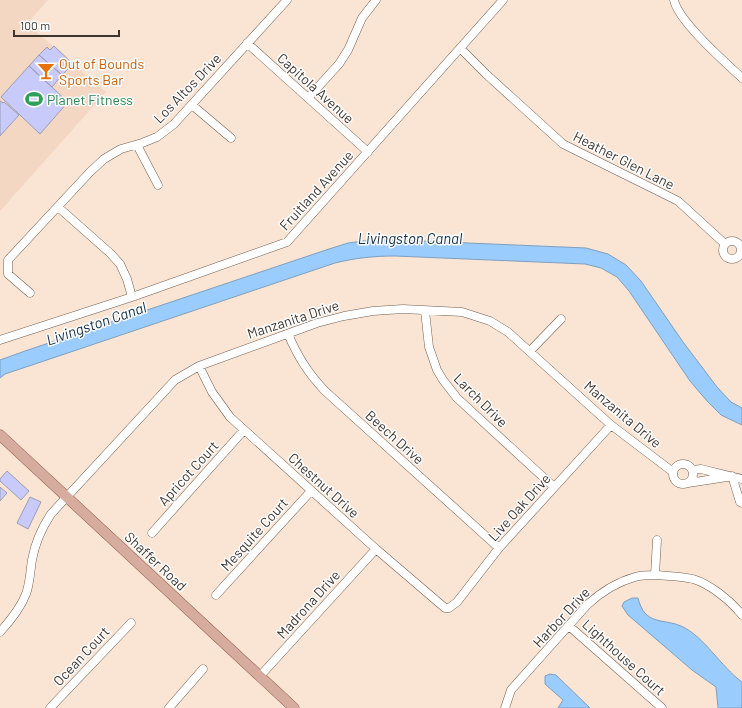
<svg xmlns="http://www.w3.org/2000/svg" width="742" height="708" font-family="Barlow,sans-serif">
<rect width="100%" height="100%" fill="#fae4d4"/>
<path fill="#f3d7c3" d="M0,0H48L27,24L106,92L0,211Z"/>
<path fill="#9accfe" stroke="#7e9fc0" d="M371,240H397L586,248L608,254L626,265L641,281L683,342L717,387L731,402L742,408V425L721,415L707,401L690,381L629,291L617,277L601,268L585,264L395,256C374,256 355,258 335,263L32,365L5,374L0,378V360L25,351L329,249L348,243Z
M632,598H638C645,626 662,618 681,626C704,636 721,667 742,682V708H718L716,687L692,670L628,615L622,606L624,602Z
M550,674L556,675L590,708H558L563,700L545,684V676Z"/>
<path fill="#c8caf9" stroke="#9c9db3" d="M54,46L73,64L62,75L39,55L47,47L50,50Z
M39,55L62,75L52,87L29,66Z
M29,66L68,102L40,134L1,97Z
M0,101L3,103L4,102L19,115L0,136Z
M7,471L29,491L21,500L0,481V479Z
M0,487L7,493L0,501Z
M30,497L41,502L28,529L17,523Z"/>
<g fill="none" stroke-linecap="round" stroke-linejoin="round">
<g stroke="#715f51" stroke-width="9">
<path id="minor" d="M674,0C678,21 725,62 742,78
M247,43L368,152
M460,48L486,74L563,144L678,201L725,244
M308,98L339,64L348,50L362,18L376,0
M192,105L231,138
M137,145L158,185
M58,207L110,253L120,264L127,279L132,297
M723 250a9 9 0 1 1 18 0a9 9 0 1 1-18 0Z
M30,293L8,274V260L90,172L104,159L121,149L142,143L157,137L174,124L287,0
M425,311L429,347L437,370L443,380L457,398L554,487
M288,334C298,357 308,373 325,391L499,548
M0,340L132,297L287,242L503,0
M530,351L561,319
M199,366L212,392L230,417L376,549L445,608H449L457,602L499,548L611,425
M673 474a10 10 0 1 1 20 0a10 10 0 1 1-20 0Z
M692,470L701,469L742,479
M732,476L740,502L742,503
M688,483L727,477
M152,533L244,430
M655,575L657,540
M216,595L311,491
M569,626L662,708
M0,632C11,620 20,609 26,594C30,583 30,572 32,560C35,543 41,529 51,514L175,380L199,366L317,323L344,316L373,311L403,309L462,312L490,321L508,332L611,425L673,472
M260,676L376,549
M50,708L131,623
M169,708L203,669
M505,708L511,690L587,605C600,593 617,582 635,577C641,575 649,575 656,575C668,576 681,576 693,579C710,584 731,601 742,615"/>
</g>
<g stroke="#8f5f4d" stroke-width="11">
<path id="major" d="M0,435L294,708"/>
</g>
<use href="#minor" stroke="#fff" stroke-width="8"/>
<use href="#major" stroke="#d6ac9e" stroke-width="10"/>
</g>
<defs>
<g id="bar-bare" transform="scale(1.38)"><path d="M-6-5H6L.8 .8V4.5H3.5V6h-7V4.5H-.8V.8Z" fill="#e8710a" stroke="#fff" stroke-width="2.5" paint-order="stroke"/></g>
<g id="stadium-bare" transform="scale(1.38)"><path d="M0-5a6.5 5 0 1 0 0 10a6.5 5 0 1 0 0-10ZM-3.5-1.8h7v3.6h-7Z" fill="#2e9e5b" stroke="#fff" stroke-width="2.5" paint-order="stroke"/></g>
</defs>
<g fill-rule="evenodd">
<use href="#bar-bare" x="46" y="71"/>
<use href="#stadium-bare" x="34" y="99"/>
</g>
<g text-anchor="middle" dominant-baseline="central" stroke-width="3" stroke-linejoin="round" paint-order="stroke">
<g font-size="14" fill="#c56008" stroke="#fff" text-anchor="start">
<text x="59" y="63">Out of Bounds<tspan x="59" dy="16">Sports Bar</tspan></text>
</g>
<g font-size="14" fill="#3e352f" stroke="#fff">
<text transform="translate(187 88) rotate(-46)">Los Altos Drive</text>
<text transform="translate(316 88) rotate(42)">Capitola Avenue</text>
<text transform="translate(624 160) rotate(27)">Heather Glen Lane</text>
<text transform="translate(316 190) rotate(-48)">Fruitland Avenue</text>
<text transform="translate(293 319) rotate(-18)">Manzanita Drive</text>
<text transform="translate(481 400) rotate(45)">Larch Drive</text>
<text transform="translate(623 414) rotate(40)">Manzanita Drive</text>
<text transform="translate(395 437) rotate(42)">Beech Drive</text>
<text transform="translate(188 473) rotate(-48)">Apricot Court</text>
<text transform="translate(324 485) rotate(42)">Chestnut Drive</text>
<text transform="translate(519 507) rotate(-48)">Live Oak Drive</text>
<text transform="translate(254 534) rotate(-48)">Mesquite Court</text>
<text transform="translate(156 561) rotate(43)">Shaffer Road</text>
<text transform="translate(308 604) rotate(-48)">Madrona Drive</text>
<text transform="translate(561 617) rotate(-47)">Harbor Drive</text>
<text transform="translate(81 656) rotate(-47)">Ocean Court</text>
<text transform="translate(624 657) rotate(42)">Lighthouse Court</text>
</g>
<g font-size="14" fill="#27864d" stroke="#fff" text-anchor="start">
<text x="47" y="99">Planet Fitness</text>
</g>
<g font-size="15" font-style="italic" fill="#122e46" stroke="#fff">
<text x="410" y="238">Livingston Canal</text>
<text transform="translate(96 323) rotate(-19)">Livingston Canal</text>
</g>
</g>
<path d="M14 30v6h105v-6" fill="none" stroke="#3e352f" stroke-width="2"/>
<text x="20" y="30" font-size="12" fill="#3e352f" stroke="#ffffff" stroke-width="3" paint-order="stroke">100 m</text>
</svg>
